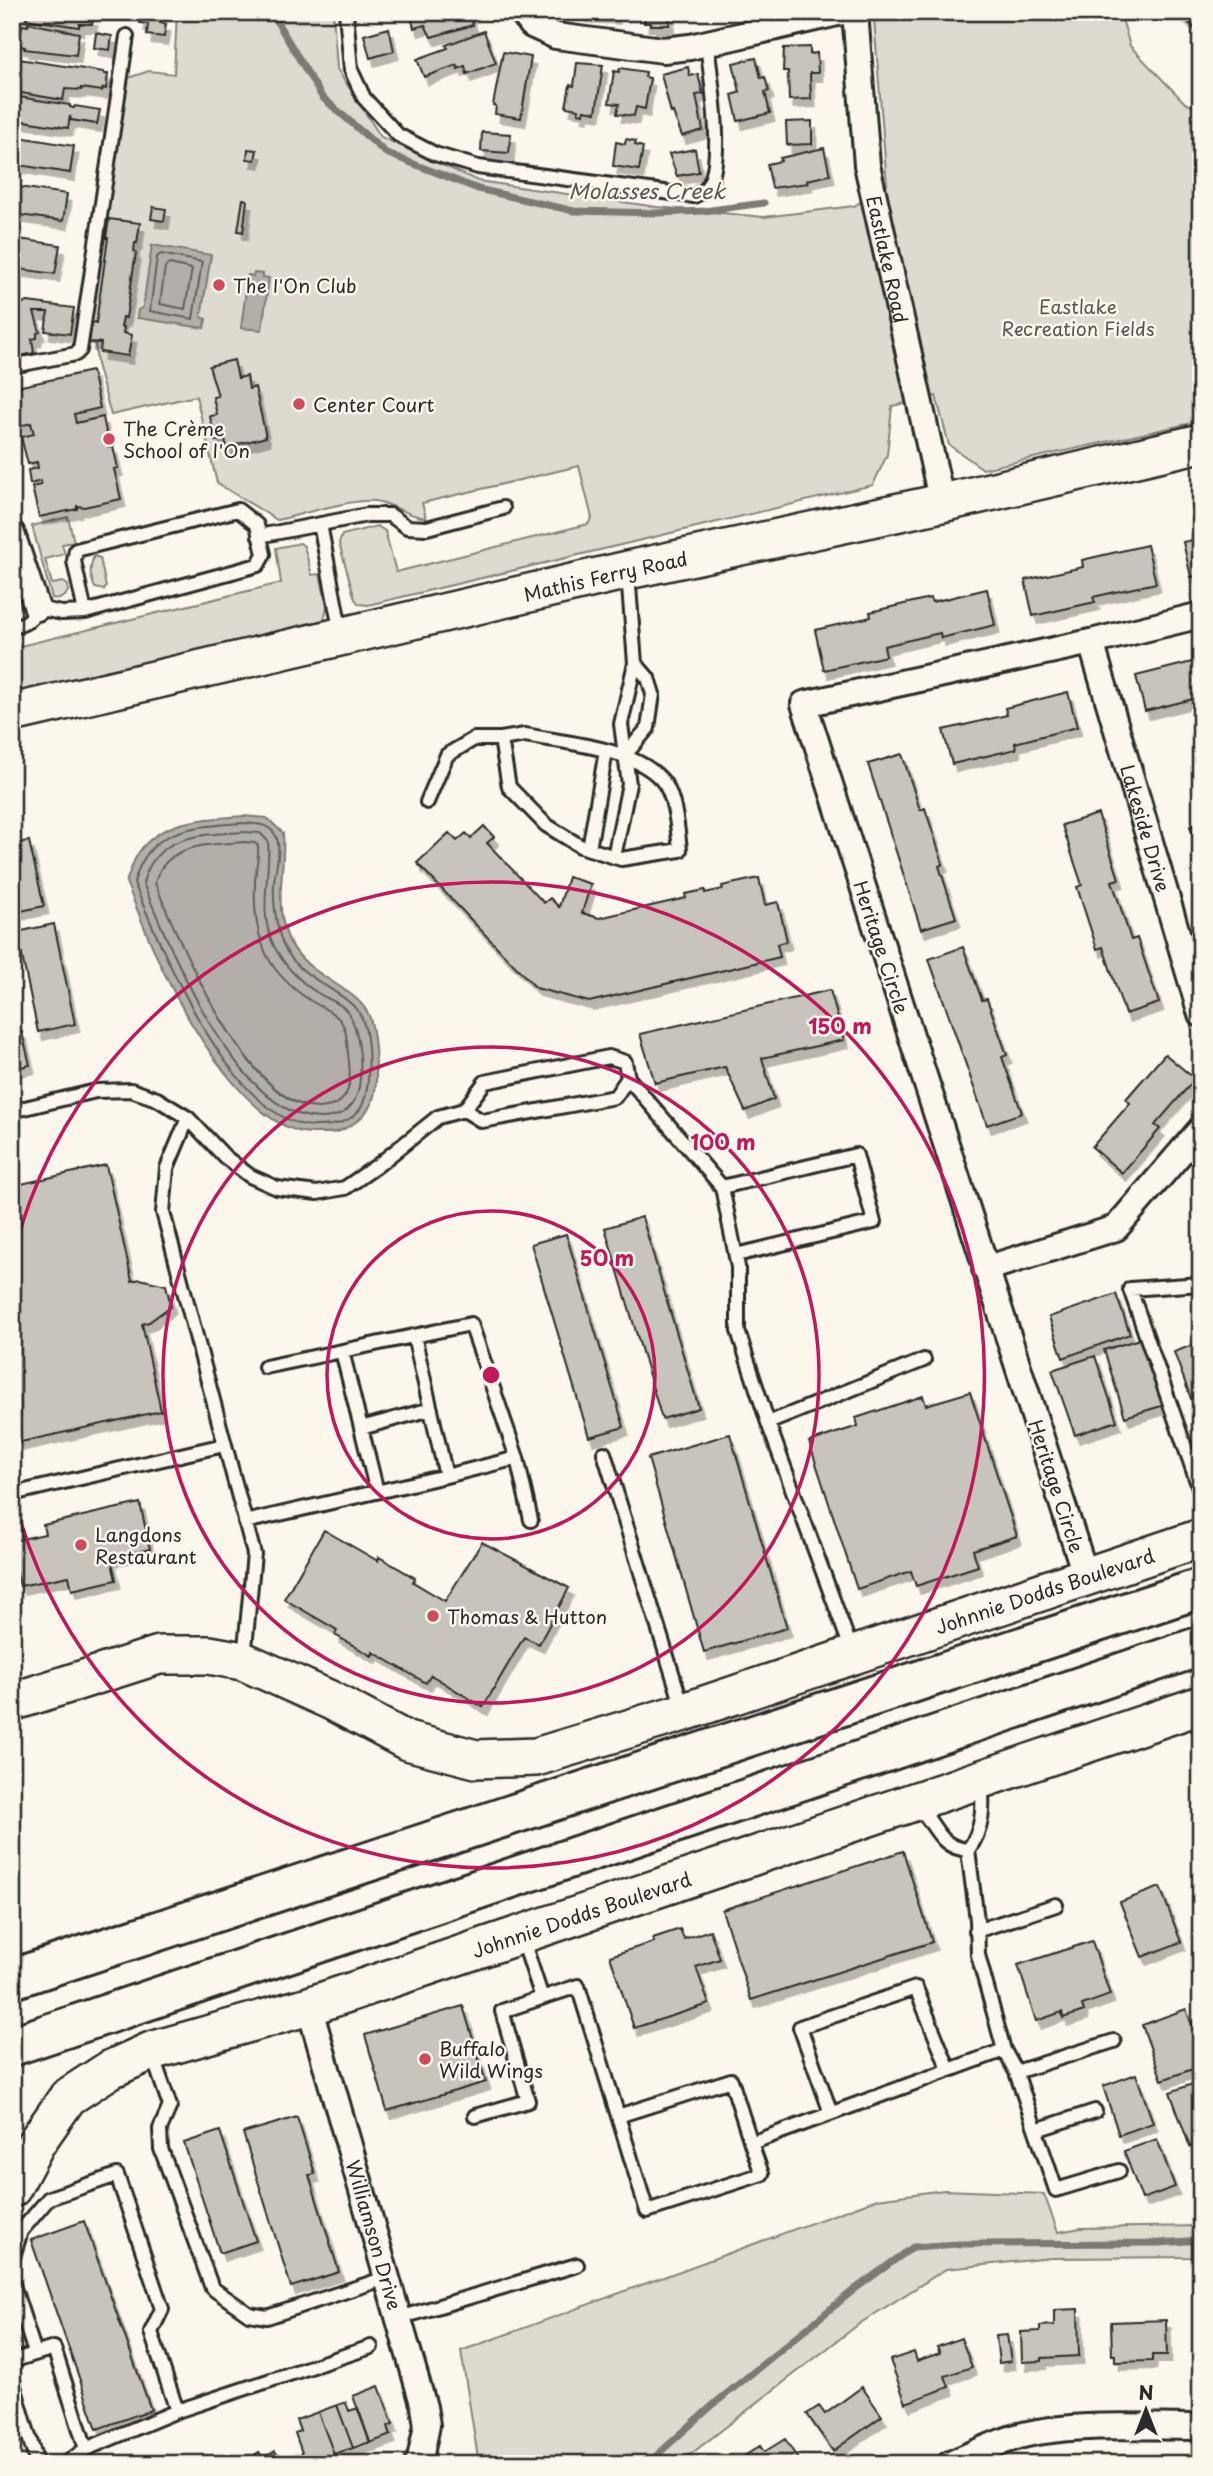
<svg xmlns="http://www.w3.org/2000/svg" width="1213" height="2476" font-family="'Playpen Sans',sans-serif">
<defs>
<filter id="shadow"><feDropShadow dx="4.5" dy="8" stdDeviation="0" flood-color="#0004"/></filter>
</defs>
<rect width="100%" height="100%" fill="#fbf7ec"/>
<filter id="ink" filterUnits="userSpaceOnUse"><feTurbulence type="fractalNoise" baseFrequency=".0143" numOctaves="2"/><feDisplacementMap in="SourceGraphic" scale="14" xChannelSelector="R" yChannelSelector="G"/><feConvolveMatrix kernelMatrix="1 2 1 2 8 2 1 2 1" color-interpolation-filters="sRGB"/></filter>
<g filter="url(#ink)">
<path fill="#dddad0" stroke="#84827e" stroke-width="2" d="M177,12H333L337,69L381,137L478,181L657,207L764,217L854,206L887,185L874,19L887,12H1120L1130,46L1185,103L1201,110V421L983,469L949,445L936,396L892,406L887,455L873,485L368,605L359,604L355,599L339,543L342,535L377,526L385,531L396,572L588,524L592,518L579,466L422,503L426,518C409,516 396,506 380,502C358,496 301,515 277,520L217,483L196,396L111,415L97,364L95,344L86,343L125,79L149,71L174,74Z
M68,517L74,542L62,544L65,554L45,559L52,584L63,582L68,585V591L65,596L59,599L52,598L32,526Z
M300,543L304,546L312,575L320,574L327,606L324,620L84,679L12,694V648L281,583L276,548Z
M94,556L100,558L106,587L104,590L95,588C90,576 89,568 94,556Z
M944,2190L1044,2194L1058,2232L1081,2228L1201,2226V2257L1051,2258L946,2269L859,2324L678,2464H479L461,2351L877,2199Z"/>
<path fill="#b1afa7" stroke="#7b7a75" stroke-width="2" d="M152,245L211,255L201,317L206,319L204,328L137,318L138,310L143,307Z
M254,273L263,274V277L269,278L262,330L241,328L248,275L253,276Z
M243,816L267,818L283,833C286,867 273,906 288,938C306,979 358,985 370,1018C375,1035 376,1059 376,1076C377,1103 366,1119 342,1130C334,1134 325,1133 316,1133C252,1136 187,1021 163,970C149,941 138,911 126,882C130,872 133,860 139,852C163,818 206,819 243,816Z"/>
<g fill="none" stroke-linecap="round" stroke-linejoin="round">
<path stroke="#61605d" stroke-width="2" d="M161,254L202,262L193,319L150,311L157,257Z
M169,264L192,269L185,309L160,304L165,267Z
M243,823C255,824 269,823 276,836C282,849 275,870 274,883C273,902 275,918 280,936C293,983 352,988 363,1021C370,1041 372,1091 360,1109C350,1123 334,1126 318,1126C234,1129 161,947 134,883C148,826 194,827 243,823Z
M243,832L260,833L268,841C271,876 257,912 274,946C284,965 298,980 316,992C325,998 336,1001 344,1008C358,1020 362,1060 360,1078C359,1097 351,1114 331,1117C243,1133 170,947 143,883C156,833 201,835 243,832Z
M243,842L255,843L258,846C259,859 255,871 255,883C254,904 255,926 263,946C271,970 291,988 311,1001C323,1008 339,1014 344,1027C347,1034 347,1045 348,1053C350,1071 354,1097 334,1105C258,1134 176,934 155,883C165,843 209,845 243,842Z"/>
<path stroke="#7b7a75" stroke-width="7" d="M271,12L322,97L386,153L478,189L574,211L658,213L704,211L764,203
M647,2464L714,2404L855,2289L913,2247L958,2244L1160,2243L1201,2240"/>
</g>
<path fill="#c7c4bc" stroke="#2b2b2b" stroke-width="2" filter="url(#shadow)" d="M20,12H89L88,18H93L92,24H79V27L26,19L27,17L20,16Z
M142,12H162L160,23L166,24L164,37L147,35L148,24L140,23Z
M410,12H469L473,25L431,37L425,25L414,28Z
M582,12H615V16L582,14Z
M645,12H670L669,25H651V23H644Z
M1178,12H1201V25L1196,30Z
M28,23L79,33L76,55L24,49L25,47L19,46L22,25L28,26Z
M389,28L394,51L370,58L364,35Z
M484,31L496,63L467,74L465,66L458,69L457,65L424,77L417,59L448,48L446,45Z
M96,33L112,36L110,50L94,48Z
M810,47V54L817,53L818,73H810L811,99L789,100L788,71H783L784,48Z
M503,52L531,57L521,118L495,114L496,106L493,105Z
M12,58L104,72V74H108L106,89L103,88L102,91L81,88V90L65,89L63,100L15,92L16,86L12,85Z
M756,58L761,78L765,77L769,91L765,92L770,113L738,121L732,95L740,92L733,63Z
M577,63L603,65L596,112L584,110L583,114L578,113L579,109L566,107L570,85L574,86Z
M688,67L690,76L698,74L703,94L696,95L703,130L682,136L673,112L671,113L661,74Z
M620,68L646,72L645,77L650,78L645,109L636,107L634,116L617,114L619,104L609,103L614,71L619,72Z
M12,96L70,105V107L74,108L75,106L100,110L97,124L71,120L70,116L68,128L12,119Z
M812,121V144L787,145L786,122Z
M482,132L511,134L509,153L481,151Z
M13,136L74,146L70,173L12,164Z
M626,139L636,141L635,145L643,147L639,170L613,166L616,142L625,144Z
M824,148L830,175L807,180L808,183L772,188L767,164L781,161L780,158Z
M248,149L257,150L255,160L247,159Z
M695,149L699,172L677,176L669,154Z
M12,186L67,194L63,221L12,214Z
M243,199L247,200L243,232L238,231Z
M153,207L166,209L164,221L151,219Z
M109,219L140,223L137,243H135L134,251L136,252L126,318L123,317L121,327H124L123,333L132,335L128,356L100,352L101,343L89,342L92,322L96,323L108,238H106Z
M12,238L60,245L55,274L12,268Z
M22,302V303L28,302L74,308L70,334L45,331L48,312H34L40,332L37,333V338L32,339L34,353L12,358V304Z
M234,360L238,378L247,376L249,389L255,387L266,437L227,447L225,439L215,441L210,416L217,415L213,397L218,396L209,366Z
M92,371L100,408L74,414L76,423L103,417L109,447L113,446L118,468L114,469L121,499L84,507L77,506V509L39,517L32,487L41,485V481L30,484L28,470L38,468L37,462L28,464L21,437L34,434L31,423L20,426L12,388Z
M1201,538V575L1191,577L1183,542Z
M1147,545L1156,583L1093,597L1095,602L1033,616L1025,580L1083,567L1082,560Z
M987,589L995,625L941,638L940,633L884,646L886,656L824,670L815,630L871,617L870,612L930,598L932,602Z
M1200,660L1201,697L1145,711L1136,676Z
M1068,692L1077,727L1015,743L1016,749L952,764L943,730L1007,715L1005,708Z
M902,754L920,810L925,808L943,864L939,866L956,918L921,929L868,764Z
M1098,814L1119,879L1112,881L1131,940L1137,938L1159,1003L1125,1014L1103,947L1097,949L1077,887L1082,885L1062,825Z
M1201,823V860L1190,826Z
M484,826L494,837L487,843L544,903L550,898L559,907L568,877L591,884L582,913L599,918L686,898L685,894L705,890V893L723,889L722,886L759,878L765,905L778,902L787,941L777,944L780,957L589,1002L536,988L417,863L449,833L457,841L466,833L471,838Z
M29,841L44,906L12,913V844Z
M54,924L75,1024L38,1032L17,932Z
M963,947L982,1000L987,999L1007,1055L1002,1057L1022,1113L987,1125L929,959Z
M830,990L844,1040L762,1058L774,1099L745,1111L725,1067L655,1083L640,1034Z
M22,1032L30,1065L12,1069V1035Z
M1165,1054L1195,1079L1155,1125L1160,1129L1122,1173L1092,1147L1130,1103L1126,1099Z
M106,1165L132,1281L140,1279L166,1285L171,1306L149,1322L142,1324L161,1411L12,1444V1186Z
M642,1217L699,1408L662,1419L605,1228Z
M566,1234L624,1427L589,1437L531,1244Z
M1116,1294L1130,1334L1063,1358L1049,1317Z
M1146,1337L1168,1404L1125,1417L1104,1350Z
M1201,1342V1426L1174,1352Z
M1095,1356L1117,1421L1075,1435L1052,1370Z
M970,1392L1017,1536L973,1550L978,1566L916,1586L911,1571L857,1589L809,1442L858,1426L856,1418L923,1396L926,1405Z
M730,1434L787,1628L704,1652L648,1458Z
M140,1503L150,1549L111,1558L116,1580L72,1590L69,1576L20,1586L12,1551V1541L45,1534L43,1525Z
M324,1530L378,1561L379,1557L415,1578L413,1582L445,1601L482,1542L569,1588L539,1644L524,1637L483,1707L431,1675L426,1683L373,1652L372,1656L335,1635L337,1630L284,1599Z
M903,1851L932,1942L751,2000L722,1910Z
M1160,1887L1181,1942L1142,1957L1120,1902Z
M680,1929L684,1939L710,1930L720,1959L696,1967L709,2004L634,2028L610,1956L654,1942L653,1938Z
M1092,1941L1110,1995L1082,2005L1084,2011L1063,2018L1062,2012L1036,2021L1018,1965Z
M463,2006L486,2082L387,2111L365,2035Z
M1186,2009L1201,2049V2066L1162,2080L1142,2025Z
M1136,2074L1153,2123L1119,2135L1103,2086Z
M1201,2081V2143L1190,2147L1170,2092Z
M297,2117L315,2174L309,2175L339,2272L291,2287L243,2133Z
M220,2131L256,2241L220,2253L184,2143Z
M1157,2139L1175,2187L1142,2199L1124,2151Z
M84,2221L151,2410L97,2429L31,2240Z
M1078,2309L1079,2356L1042,2358V2361L1022,2362L1021,2332L1040,2331V2326L1054,2325V2310Z
M1166,2320L1167,2355H1152V2361L1115,2362V2355H1112L1111,2322Z
M1007,2335L1011,2361L999,2363L996,2336Z
M961,2338L972,2367L945,2376L949,2387L906,2403L890,2360L914,2352L917,2361L940,2353L937,2347Z
M379,2386L393,2424L388,2426L391,2435L370,2443L353,2396Z
M862,2387L882,2416L833,2451L807,2414L819,2406L825,2414Z
M346,2402L349,2411L358,2408L370,2442L353,2448L337,2405Z
M337,2405L353,2448L334,2454L318,2412Z
M318,2412L334,2454L338,2464H306L295,2433L300,2431L296,2420Z
M785,2439L801,2464H744L746,2462L743,2457L760,2446L764,2452Z
M275,2451L283,2464H253L250,2458L259,2452L263,2458Z"/>
<g fill="none" stroke-linecap="round" stroke-linejoin="round">
<g stroke="#2b2b2b" stroke-width="18">
<path id="lane" d="M346,12L351,70L364,98L398,135L435,154L478,167L694,196C698,194 705,191 707,187C726,163 710,74 707,43
M12,366L76,354L80,350L127,36
M320,524L341,634
M259,536L367,515H390L407,527L427,528L503,508
M628,574L635,663L621,724L625,755L648,728L653,694L648,678L635,663
M12,627C25,624 33,620 37,608L62,613L85,612L258,565L264,554L257,525L238,510L76,550L74,561L85,612
M525,735C566,743 631,747 661,779C675,793 678,831 680,850L621,859L580,846L546,825L509,787L501,739Z
M427,802L447,755L474,739H501
M589,849L606,751
M614,857L629,784L625,755
M628,1078L722,1187
M12,1111L96,1091L131,1090L157,1099L188,1118L225,1157L250,1176L277,1188L317,1193L345,1188L378,1165L438,1117L464,1110L485,1082L609,1057L625,1062L628,1078L615,1097L482,1121L464,1110
M188,1118L167,1168L163,1212L254,1554L244,1658
M736,1255L874,1222L856,1155L722,1187L738,1267V1331L768,1423
M1201,1284L1130,1289L1201,1493
M414,1336L446,1476
M342,1351L471,1324L517,1458
M265,1367L342,1351L377,1492
M361,1428L431,1409
M604,1453L683,1708
M12,1494L224,1445
M245,1522L446,1476L517,1458L531,1520
M852,1651L768,1423L924,1360
M1192,1712L1201,1732
M917,1806C937,1824 937,1847 968,1850
M976,1931L1056,1905
M522,1937L542,1998
M1004,2050L1016,2072L1056,2190L1119,2171
M152,2054L170,2106L160,2129L161,2149L212,2288L249,2314L267,2317L389,2277
M1016,2072L1114,2041
M831,2113L800,2027L916,1988L949,2070
M475,2116L528,2101L502,2011L578,1986L618,2116L731,2080L751,2143L1004,2050L978,1955L977,1920L968,1850C983,1830 984,1807 981,1782
M618,2116L647,2211L762,2174L751,2143
M1036,2130L1095,2111
M12,2260L21,2231L49,2198L117,2175L162,2309L151,2332L177,2411L86,2449L65,2464
M12,2282L35,2353
M399,2318L577,2265
M12,2361L54,2348L86,2449
M12,2379L37,2464
M177,2411L371,2347"/>
</g>
<g stroke="#2b2b2b" stroke-width="30">
<g id="street">
<path d="M522,12L532,25L556,36L663,50L690,47L842,12"/>
<path id="s1" d="M855,12L867,165L942,503"/>
<path d="M12,534L37,608"/>
<path id="s2" d="M1091,642L1201,1014"/>
<path d="M985,1269L1116,1228L1201,1129"/>
<path d="M1086,1577L804,704L1091,642L1201,615"/>
<path id="s3" d="M309,2006L424,2407L427,2425L420,2459L417,2464"/>
<path d="M950,2464C978,2452 1007,2437 1037,2432C1091,2423 1146,2427 1201,2427"/>
</g>
</g>
<g stroke="#2b2b2b" stroke-width="42">
<g id="secondary">
<path id="s4" d="M12,713L628,570L942,503L1201,443"/>
<path id="s5" d="M12,1702L159,1655H209L243,1661L330,1700L407,1741L476,1759L536,1757L684,1712L1201,1538"/>
<path id="s6" d="M12,2188L36,2143L68,2097L111,2069L151,2051L309,2006L1201,1705"/>
</g>
</g>
<g stroke="#2b2b2b" stroke-width="44">
<path id="highway" d="M12,1979L1201,1588
M12,2046L1201,1646"/>
</g>
<use href="#lane" stroke="#fbf7ec" stroke-width="12"/>
<use href="#street" stroke="#fbf7ec" stroke-width="24"/>
<use href="#secondary" stroke="#fbf7ec" stroke-width="37"/>
<use href="#highway" stroke="#fbf7ec" stroke-width="38"/>
</g>
</g>
<g fill="none" stroke="#c2185b" stroke-width="3.5">
<circle cx="491" cy="1375" r="164"/>
<circle cx="491" cy="1375" r="328"/>
<path d="M13 1256A493 493 0 1 1 13 1494"/>
</g>
<g fill="#d1495b" stroke="#fbf7ec" stroke-width="2.5">
<circle cx="219" cy="285" r="7"/>
<circle cx="299" cy="404" r="7"/>
<circle cx="109" cy="439" r="7"/>
<circle cx="81" cy="1545" r="7"/>
<circle cx="433" cy="1616" r="7"/>
<circle cx="425" cy="2059" r="7"/>
</g>
<g text-anchor="middle" dominant-baseline="central" stroke-width="5" stroke-linejoin="round" paint-order="stroke">
<g font-size="19" fill="#2b2b2b" stroke="#fbf7ec">
<text stroke="none"><textPath href="#s1" startOffset="250">Eastlake Road</textPath></text>
<text stroke="none"><textPath href="#s4" startOffset="609">Mathis Ferry Road</textPath></text>
<text stroke="none"><textPath href="#s2" startOffset="194">Lakeside Drive</textPath></text>
<text transform="translate(882 947) rotate(72)">Heritage Circle</text>
<text transform="translate(1057 1486) rotate(72)">Heritage Circle</text>
<text stroke="none"><textPath href="#s5" startOffset="1088">Johnnie Dodds Boulevard</textPath></text>
<text stroke="none"><textPath href="#s6" startOffset="654">Johnnie Dodds Boulevard</textPath></text>
<text stroke="none"><textPath href="#s3" startOffset="238">Williamson Drive</textPath></text>
</g>
<g font-size="19" fill="#2b2b2b" stroke="#fbf7ec" text-anchor="start">
<text x="233" y="285">The I'On Club</text>
<text x="313" y="404">Center Court</text>
<text x="123" y="428">The Crème<tspan x="123" dy="22">School of I'On</tspan></text>
<text x="95" y="1534">Langdons<tspan x="95" dy="22">Restaurant</tspan></text>
<text x="447" y="1616">Thomas &amp; Hutton</text>
<text x="439" y="2048">Buffalo<tspan x="439" dy="22">Wild Wings</tspan></text>
</g>
<g font-size="19" fill="#585754" stroke="#fbf7ec">
<text x="1078" y="306">Eastlake<tspan x="1078" dy="22">Recreation Fields</tspan></text>
</g>
<g font-size="21" font-style="italic" fill="#5a5956" stroke="#fbf7ec">
<text x="647" y="190">Molasses Creek</text>
</g>
</g>
<circle cx="491" cy="1375" r="10" fill="#c2185b" stroke="#fbf7ec" stroke-width="3.5"/>
<g font-size="21" text-anchor="middle" font-weight="bold" fill="#c2185b" stroke="#fbf7ec" stroke-width="5" stroke-linejoin="round" paint-order="stroke">
<text x="840" y="1034">150 m</text>
<text x="723" y="1150">100 m</text>
<text x="607" y="1266">50 m</text>
</g>
<rect width="1213" height="2476" fill="none" stroke="#fbf7ec" stroke-width="42"/>
<rect x="21" y="21" width="1171" height="2434" fill="none" stroke="#2b2b2b" stroke-width="2.5" filter="url(#ink)"/>
<g transform="translate(1146 2410)" stroke="#fbf7ec" stroke-width="5" paint-order="stroke">
<path d="M0-5L12 26L0 18L-12 26Z" fill="#2b2b2b"/>
<text y="-10" font-size="19" font-weight="bold" text-anchor="middle" fill="#2b2b2b">N</text>
</g>
</svg>
